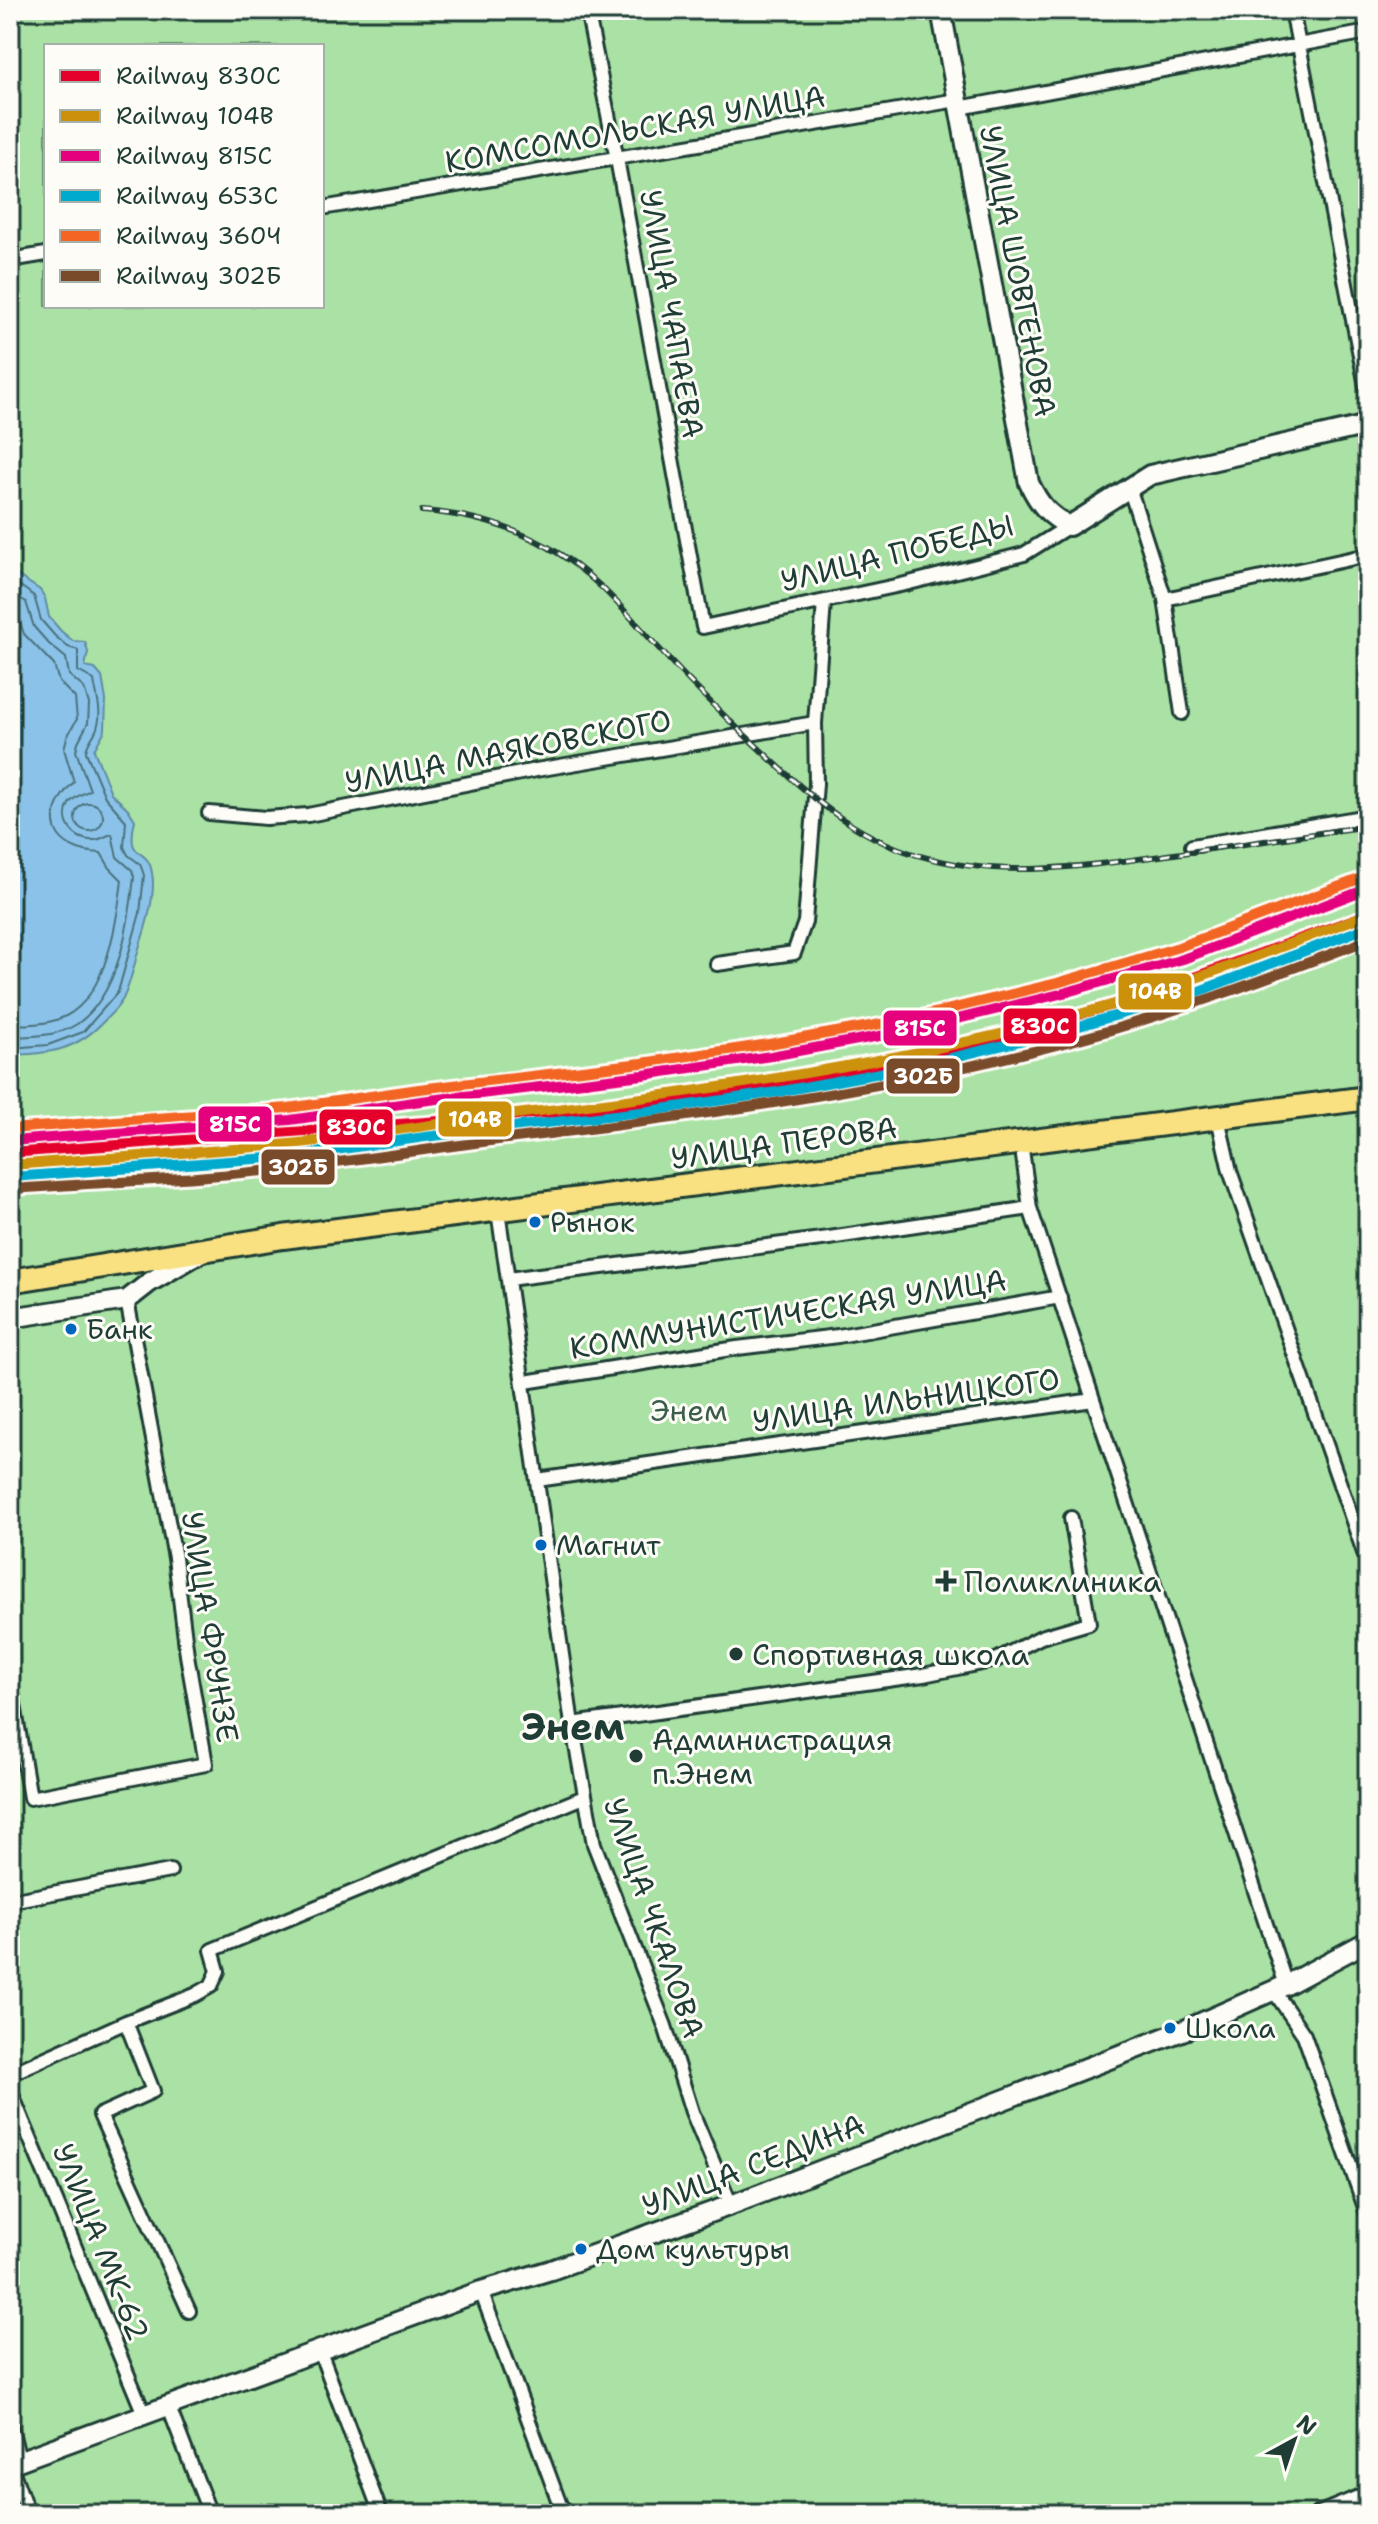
<svg xmlns="http://www.w3.org/2000/svg" width="1378" height="2524" font-family="'Shantell Sans',sans-serif">
<rect width="100%" height="100%" fill="#f2e6d6"/>
<filter id="ink" filterUnits="userSpaceOnUse"><feTurbulence type="fractalNoise" baseFrequency=".0125" numOctaves="2"/><feDisplacementMap in="SourceGraphic" scale="16" xChannelSelector="R" yChannelSelector="G"/><feConvolveMatrix kernelMatrix="1 2 1 2 8 2 1 2 1" color-interpolation-filters="sRGB"/></filter>
<g filter="url(#ink)">
<path fill="#aae1a4" stroke="#648f6c" stroke-width="2" fill-rule="evenodd" d="M10,10H1368V2514H10ZM46,46H322V306H46Z"/>
<path fill="#8bc2e9" stroke="#608da1" stroke-width="2" d="M17,575L40,590L45,598L49,617L61,631L73,641L85,642L88,652L85,667L95,669L102,677L106,700L105,730L94,750L111,793L128,809L135,820C125,864 148,844 152,873C156,892 146,927 140,945C135,961 132,977 126,992C122,1004 113,1012 104,1021C75,1052 50,1053 10,1055V577Z"/>
<g fill="none" stroke-linecap="round" stroke-linejoin="round">
<path stroke="#4a727c" stroke-width="2" d="M10,585H19L34,596L41,620L55,636L68,647L78,650V671L94,680C96,696 103,712 97,728C94,737 87,742 86,752L105,797L126,821L124,847L128,855L140,864L144,875L140,913L118,992L83,1032L48,1045L10,1048
M10,595L17,596L26,602L34,627L49,644L66,658L69,675L84,688L89,704L88,723L78,742L76,751L90,790C84,794 74,796 69,804C59,822 75,842 94,840C101,840 106,835 112,834L117,857L132,870L134,877C129,924 119,995 77,1024C57,1037 32,1036 10,1037
M10,607L16,610L24,634L54,665L59,682L75,698L77,719L67,737L64,749L74,782C38,816 52,851 101,853L110,868L122,880C117,921 107,995 66,1016C48,1025 29,1024 10,1025
M75 817a14 14 0 1 1 28 0a14 14 0 1 1-28 0Z"/>
<g stroke="#1f3d34" stroke-width="18">
<path id="street" d="M587,10L617,159L703,627L905,584L1024,554L1069,526
M1292,10L1368,396
M959,108L1368,32
M322,208L957,100
M10,260L46,254
M1129,487L1165,599L1182,713
M1165,599L1368,555
M209,813L266,818L308,815L536,770L815,723
M1192,846L1368,816
M717,964L794,953L805,922L816,784L815,723L824,602
M1218,1118L1230,1171L1368,1564
M1021,1142L1030,1208L1286,1985
M498,1211L572,1724L594,1844L665,2026L692,2112L731,2205
M508,1279L829,1238L1030,1208
M525,1382L737,1348L838,1336L1060,1297
M537,1480L1093,1400
M10,1681L30,1798L206,1764L187,1655L175,1558L127,1300
M572,1724L923,1675L996,1660L1041,1637L1089,1623L1071,1518
M10,1901L170,1871
M1274,1991L1304,2035L1368,2216
M126,2022L153,2091L100,2115L189,2311
M10,2074L126,2022L195,1995L211,1986L218,1971L212,1950L584,1797
M10,2090L144,2414
M481,2291L560,2505L569,2514
M319,2349L381,2514
M168,2405L210,2514
M10,2424L19,2460
M10,2464L28,2514
M1317,2514L1368,2493"/>
</g>
<g stroke="#1f3d34" stroke-width="24">
<path id="secondary" d="M941,10L1029,483C1039,504 1048,515 1069,526L1150,475L1368,425
M10,1318L127,1300L150,1282L200,1253
M10,2464L481,2291L551,2270L731,2205L1187,2029L1286,1985L1368,1941"/>
</g>
<g stroke="#1f3d34" stroke-width="28">
<path id="highway" d="M10,1281L283,1237L1368,1098"/>
</g>
<use href="#street" stroke="#fdfcf7" stroke-width="12"/>
<use href="#secondary" stroke="#fdfcf7" stroke-width="18"/>
<use href="#highway" stroke="#f9e181" stroke-width="22"/>
<g stroke="#1f3d34" stroke-width="6">
<path id="rail" d="M422,511C467,514 508,525 548,547C594,572 629,616 664,654C691,684 720,712 750,740C801,788 847,834 917,855C1005,881 1094,865 1182,853C1244,844 1306,835 1368,826
M10,1137L456,1100L648,1073"/>
</g>
<use href="#rail" stroke="#fdfcf7" stroke-width="3" stroke-dasharray="9" stroke-linecap="butt"/>
<g stroke="#fdfcf7" stroke-width="16">
<path id="rail-1" d="M10,1153L586,1110L775,1085L952,1049L1047,1024L1136,998L1368,914"/>
</g>
<g stroke="#fdfcf7" stroke-width="16">
<path id="rail-2" d="M11,1165C103,1158 196,1153 289,1144C353,1138 418,1126 482,1118C679,1095 873,1068 1065,1018C1169,991 1268,952 1368,914"/>
</g>
<g stroke="#fdfcf7" stroke-width="16">
<path id="rail-3" d="M10,1141L290,1120L421,1101L643,1075L771,1056L912,1030L1060,994L1183,959L1364,890"/>
</g>
<g stroke="#fdfcf7" stroke-width="16">
<path id="rail-4" d="M12,1177L294,1156L425,1137L649,1111L777,1092L918,1066L1069,1029L1194,993L1368,927"/>
</g>
<g stroke="#fdfcf7" stroke-width="16">
<path id="rail-5" d="M10,1129L288,1108L419,1089L642,1063L769,1044L909,1019L1057,983L1179,947L1359,879"/>
</g>
<g stroke="#fdfcf7" stroke-width="16">
<path id="rail-6" d="M13,1189C107,1182 203,1179 297,1167C362,1160 426,1149 490,1141C686,1118 881,1092 1072,1041C1173,1014 1270,977 1368,940"/>
</g>
<use href="#rail-1" stroke="#e4002b" stroke-width="10"/>
<use href="#rail-2" stroke="#cc910a" stroke-width="10"/>
<use href="#rail-3" stroke="#e5007d" stroke-width="10"/>
<use href="#rail-4" stroke="#00a9ce" stroke-width="10"/>
<use href="#rail-5" stroke="#f26522" stroke-width="10"/>
<use href="#rail-6" stroke="#7a4b2a" stroke-width="10"/>
</g>
</g>
<g fill="#0065bd" stroke="#fdfcf7" stroke-width="3">
<circle cx="535" cy="1222" r="7"/>
<circle cx="71" cy="1329" r="7"/>
<circle cx="541" cy="1545" r="7"/>
<circle cx="1170" cy="2028" r="7"/>
<circle cx="581" cy="2249" r="7"/>
</g>
<g fill="#1f3d34" stroke="#fdfcf7" stroke-width="3">
<path d="M942 1569h8v8h8v8h-8v8h-8v-8h-8v-8h8z"/>
<circle cx="736" cy="1654" r="8"/>
<circle cx="636" cy="1756" r="8"/>
</g>
<g text-anchor="middle" dominant-baseline="central" stroke-width="6" stroke-linejoin="round" paint-order="stroke">
<g font-size="28" fill="#1f3d34" stroke="#fdfcf7" text-anchor="start">
<text x="550" y="1222">Рынок</text>
<text x="86" y="1329">Банк</text>
<text x="556" y="1545">Магнит</text>
<text x="1185" y="2028">Школа</text>
<text x="596" y="2249">Дом культуры</text>
</g>
<g font-size="30" fill="#1f3d34" stroke="#fdfcf7">
<text transform="translate(635 129) rotate(-10)">КОМСОМОЛЬСКАЯ УЛИЦА</text>
<text transform="translate(1018 271) rotate(79)">УЛИЦА ШОВГЕНОВА</text>
<text transform="translate(672 314) rotate(80)">УЛИЦА ЧАПАЕВА</text>
<text transform="translate(897 553) rotate(-14)">УЛИЦА ПОБЕДЫ</text>
<text transform="translate(508 751) rotate(-11)">УЛИЦА МАЯКОВСКОГО</text>
<text transform="translate(784 1143) rotate(-8)">УЛИЦА ПЕРОВА</text>
<text transform="translate(788 1314) rotate(-9)">КОММУНИСТИЧЕСКАЯ УЛИЦА</text>
<text transform="translate(906 1400) rotate(-8)">УЛИЦА ИЛЬНИЦКОГО</text>
<text transform="translate(210 1627) rotate(81)">УЛИЦА ФРУНЗЕ</text>
<text transform="translate(654 1918) rotate(71)">УЛИЦА ЧКАЛОВА</text>
<text transform="translate(753 2165) rotate(-21)">УЛИЦА СЕДИНА</text>
<text transform="translate(101 2242) rotate(68)">УЛИЦА МК-62</text>
</g>
<g font-size="30" fill="#3b5e4a" stroke="#fdfcf7">
<text x="689" y="1410">Энем</text>
</g>
<g font-size="30" fill="#1f3d34" stroke="#fdfcf7" text-anchor="start">
<text x="964" y="1581">Поликлиника</text>
<text x="752" y="1654">Спортивная школа</text>
<text x="652" y="1739">Администрация<tspan x="652" dy="34">п.Энем</tspan></text>
</g>
<g font-size="38" font-weight="bold" fill="#1f3d34" stroke="#fdfcf7">
<text x="573" y="1726">Энем</text>
</g>
</g>
<g stroke="#fdfcf7" stroke-width="3">
<rect x="1117" y="972" width="76" height="39" rx="8" fill="#cc910a"/>
<rect x="1002" y="1007" width="76" height="38" rx="8" fill="#e4002b"/>
<rect x="882" y="1009" width="76" height="38" rx="8" fill="#e5007d"/>
<rect x="885" y="1057" width="76" height="38" rx="8" fill="#7a4b2a"/>
<rect x="437" y="1100" width="76" height="38" rx="8" fill="#cc910a"/>
<rect x="197" y="1105" width="76" height="38" rx="8" fill="#e5007d"/>
<rect x="318" y="1108" width="76" height="38" rx="8" fill="#e4002b"/>
<rect x="260" y="1148" width="76" height="38" rx="8" fill="#7a4b2a"/>
</g>
<g font-size="22" text-anchor="middle" font-weight="bold" fill="#fff">
<text x="1155" y="999">104В</text>
<text x="1040" y="1034">830С</text>
<text x="920" y="1036">815С</text>
<text x="923" y="1084">302Б</text>
<text x="475" y="1127">104В</text>
<text x="235" y="1132">815С</text>
<text x="356" y="1135">830С</text>
<text x="298" y="1175">302Б</text>
</g>
<rect width="1378" height="2524" fill="none" stroke="#fdfcf7" stroke-width="40"/>
<rect x="20" y="20" width="1338" height="2484" fill="none" stroke="#1f3d34" stroke-width="3" filter="url(#ink)"/>
<rect x="44" y="44" width="280" height="264" fill="#fdfcf7" stroke="#a4b0a9" stroke-width="2"/>
<rect x="60" y="70" width="40" height="12" fill="#e4002b" stroke="#a4b0a9" stroke-width="2"/>
<text x="116" y="84" font-size="24" fill="#1f3d34">Railway 830С</text>
<rect x="60" y="110" width="40" height="12" fill="#cc910a" stroke="#a4b0a9" stroke-width="2"/>
<text x="116" y="124" font-size="24" fill="#1f3d34">Railway 104В</text>
<rect x="60" y="150" width="40" height="12" fill="#e5007d" stroke="#a4b0a9" stroke-width="2"/>
<text x="116" y="164" font-size="24" fill="#1f3d34">Railway 815С</text>
<rect x="60" y="190" width="40" height="12" fill="#00a9ce" stroke="#a4b0a9" stroke-width="2"/>
<text x="116" y="204" font-size="24" fill="#1f3d34">Railway 653С</text>
<rect x="60" y="230" width="40" height="12" fill="#f26522" stroke="#a4b0a9" stroke-width="2"/>
<text x="116" y="244" font-size="24" fill="#1f3d34">Railway 360Ч</text>
<rect x="60" y="270" width="40" height="12" fill="#7a4b2a" stroke="#a4b0a9" stroke-width="2"/>
<text x="116" y="284" font-size="24" fill="#1f3d34">Railway 302Б</text>
<g transform="translate(1294 2440) rotate(40)" stroke="#fdfcf7" stroke-width="6" paint-order="stroke">
<path d="M0-6L14 30L0 20L-14 30Z" fill="#1f3d34"/>
<text y="-12" font-size="22" font-weight="bold" text-anchor="middle" fill="#1f3d34">N</text>
</g>
</svg>
